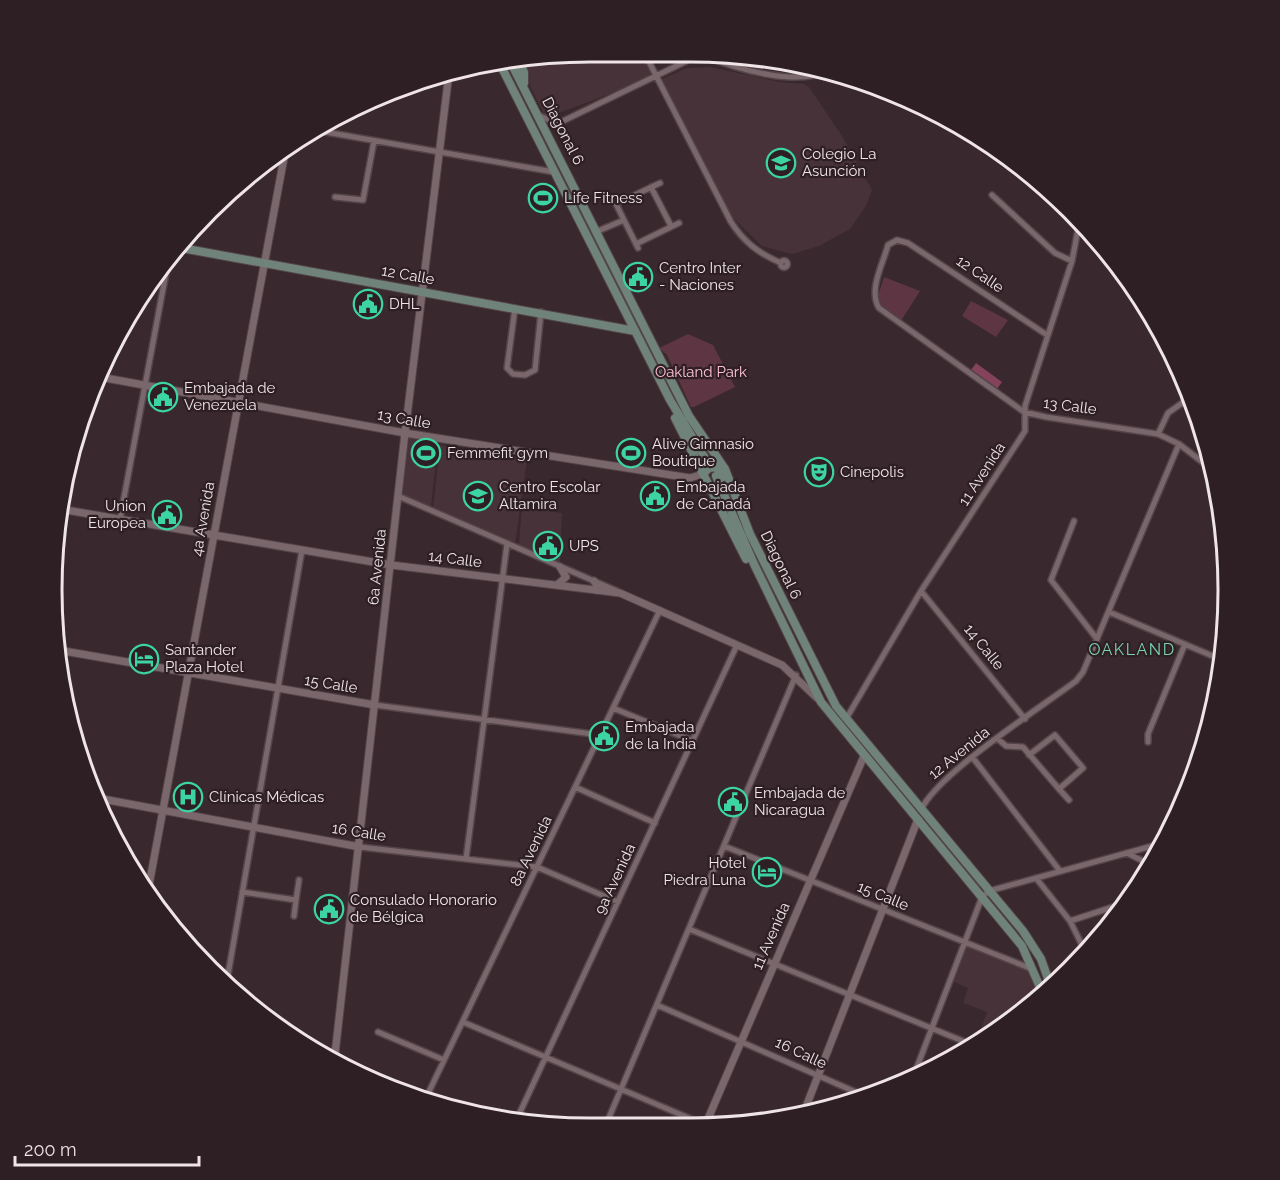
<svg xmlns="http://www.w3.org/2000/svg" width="1280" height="1180" font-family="Raleway,sans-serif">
<rect width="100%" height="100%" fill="#39282e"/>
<path fill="#48323a" d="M590,51L644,54L654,77L546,118L516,58Z
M710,67L780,82L804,84L809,87L842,136L872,190L866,206L850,229L819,246L792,254L762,246L732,217L662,79L687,68Z
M409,437L438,441L431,507L402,494Z
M440,445L527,459L515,544L433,509Z
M522,508L562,513L560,562L519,545Z
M967,947L1029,970L1038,989L1032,1003L983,1042L977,1040L987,1012L963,1003L968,988L954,982Z"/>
<path fill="#5d3543" d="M884,277L920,291L899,324L880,307L878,296Z
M971,301L1008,320L996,337L962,316Z
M688,334L713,345L735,387L694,407H691L667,355L659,348Z"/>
<path fill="#84425b" d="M976,363L1002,382L997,389L971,370Z"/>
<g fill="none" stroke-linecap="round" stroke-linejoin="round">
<g stroke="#524448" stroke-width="8">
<path id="minor" d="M645,54L731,222C744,242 758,253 781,263
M709,57C739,70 797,86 828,71
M540,116L556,123L563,121L697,56
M314,130L554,172
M651,187L671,226
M992,195L1055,253L1072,261
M335,197L363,200L374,141
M613,198L638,248
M616,204L660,183
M598,231L624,220
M636,244L679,223
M780.5 264a3.5 3.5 0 1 1 7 0a3.5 3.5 0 1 1-7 0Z
M1141,307L1145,303
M515,308L507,368L513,374L525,375L535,370L541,312
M1047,335L908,243L897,240L888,245C883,264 868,290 879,308L1024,412L1046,417L1158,434L1179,444L1214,471
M1158,434L1168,413L1192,396
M398,496L617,591
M120,519L169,257
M1074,521L1051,580L1097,639
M921,591L1025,719
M1109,612L1222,660
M375,705L600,735
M613,708L693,741
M846,719L921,591L1025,431V406L1072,261L1080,219
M998,739L1006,746L1023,747L1059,789L1083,768L1055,735L1029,755
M1148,742V734L1185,644
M973,758L1060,871
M575,787L655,823
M1059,789L1069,800
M921,810C937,774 1040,708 1076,681L1083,672L1179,444
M724,846L1032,969
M360,847L537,867L618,902
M1127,853L1151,865
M466,859L507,544
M1036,878L1070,921L1086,953
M242,892L296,900L299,880
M294,916L296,900
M1070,921L1128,902
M689,929L975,1046
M226,986L302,550
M657,1005L867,1097
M463,1022L710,1127
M378,1032L444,1060
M912,1080L982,897L989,891L1163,843
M424,1102L660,610
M515,1123L737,645
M605,1127L796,675"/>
</g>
<g stroke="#524448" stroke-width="9">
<path id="tertiary" d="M100,377L405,433L690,478L703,474
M60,509L391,565L620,593L782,665L817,698
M594,581L598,587L595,590
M557,585L566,577L560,567
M58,650L375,705
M92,797L360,847
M147,896L286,147
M334,1063L405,433L449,73
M802,1117L918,819
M704,1128L864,756"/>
</g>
<g stroke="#524448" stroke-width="10">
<path id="secondary" d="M517,58L524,72V83
M509,59L689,416L725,469L750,534L836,706L1023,931L1041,959L1051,987
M498,60L670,400L705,458
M176,247L635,331
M675,418L746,559
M703,474L709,468L716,467L723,477
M716,476L754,564L821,702L1022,946L1043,994"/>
</g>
<g stroke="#524448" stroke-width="11">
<path id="trunk" d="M391,1089L421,1101"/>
</g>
<use href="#minor" stroke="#7a676c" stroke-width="5"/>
<use href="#tertiary" stroke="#7a676c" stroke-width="7"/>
<use href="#secondary" stroke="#6f837a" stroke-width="8"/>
<use href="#trunk" stroke="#5cb092" stroke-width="9"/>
</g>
<defs>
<g id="school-ring" transform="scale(1.5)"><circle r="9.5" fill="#2e1f24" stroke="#3dd4a3" stroke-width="1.5"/><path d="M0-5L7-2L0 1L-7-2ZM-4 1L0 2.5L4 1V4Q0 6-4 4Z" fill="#3dd4a3"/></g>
<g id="stadium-ring" transform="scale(1.5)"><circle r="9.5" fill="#2e1f24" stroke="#3dd4a3" stroke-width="1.5"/><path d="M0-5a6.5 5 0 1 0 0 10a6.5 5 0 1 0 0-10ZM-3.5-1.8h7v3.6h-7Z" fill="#3dd4a3"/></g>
<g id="civic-ring" transform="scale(1.5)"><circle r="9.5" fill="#2e1f24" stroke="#3dd4a3" stroke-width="1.5"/><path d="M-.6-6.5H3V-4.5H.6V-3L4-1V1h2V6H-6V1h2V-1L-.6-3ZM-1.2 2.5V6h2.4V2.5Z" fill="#3dd4a3"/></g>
<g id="theatre-ring" transform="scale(1.5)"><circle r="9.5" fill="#2e1f24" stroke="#3dd4a3" stroke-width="1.5"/><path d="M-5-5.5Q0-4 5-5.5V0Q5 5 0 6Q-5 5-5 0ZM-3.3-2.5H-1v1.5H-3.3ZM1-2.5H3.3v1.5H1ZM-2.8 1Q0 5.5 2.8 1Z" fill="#3dd4a3"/></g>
<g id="hotel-ring" transform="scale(1.5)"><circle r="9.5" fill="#2e1f24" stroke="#3dd4a3" stroke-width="1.5"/><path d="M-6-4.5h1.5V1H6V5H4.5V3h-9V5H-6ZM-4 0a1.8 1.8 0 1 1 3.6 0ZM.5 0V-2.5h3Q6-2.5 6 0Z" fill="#3dd4a3"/></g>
<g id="hospital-ring" transform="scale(1.5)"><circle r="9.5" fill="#2e1f24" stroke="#3dd4a3" stroke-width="1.5"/><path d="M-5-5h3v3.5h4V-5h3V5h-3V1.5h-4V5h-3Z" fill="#3dd4a3"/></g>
</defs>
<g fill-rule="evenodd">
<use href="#school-ring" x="781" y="163"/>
<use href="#stadium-ring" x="543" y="198"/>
<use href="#civic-ring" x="638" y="277"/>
<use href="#civic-ring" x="368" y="304"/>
<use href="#civic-ring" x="163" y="397"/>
<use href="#stadium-ring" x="426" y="453"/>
<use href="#stadium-ring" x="631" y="453"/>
<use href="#theatre-ring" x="819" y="472"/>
<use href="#school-ring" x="478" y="496"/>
<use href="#civic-ring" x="655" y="496"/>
<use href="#civic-ring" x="167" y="515"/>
<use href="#civic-ring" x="548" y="546"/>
<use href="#hotel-ring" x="144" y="659"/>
<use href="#civic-ring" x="604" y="736"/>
<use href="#hospital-ring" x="188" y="797"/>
<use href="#civic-ring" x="733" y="802"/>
<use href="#hotel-ring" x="767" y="872"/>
<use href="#civic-ring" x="329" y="909"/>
</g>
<g text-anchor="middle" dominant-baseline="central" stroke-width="4.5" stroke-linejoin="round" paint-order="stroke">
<g font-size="15" fill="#efe4e7" stroke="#2e1f24">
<text transform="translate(563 131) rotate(63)">Diagonal 6</text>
<text transform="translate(980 274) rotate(34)">12 Calle</text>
<text transform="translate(408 275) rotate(10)">12 Calle</text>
<text transform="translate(1070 406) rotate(7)">13 Calle</text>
<text transform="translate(404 419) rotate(10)">13 Calle</text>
<text transform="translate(982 474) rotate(-57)">11 Avenida</text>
<text transform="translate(203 519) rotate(-80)">4a Avenida</text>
<text transform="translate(455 559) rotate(7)">14 Calle</text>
<text transform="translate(781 565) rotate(64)">Diagonal 6</text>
<text transform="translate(377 567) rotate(-84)">6a Avenida</text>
<text transform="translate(984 647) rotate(51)">14 Calle</text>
<text transform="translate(331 684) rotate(9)">15 Calle</text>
<text transform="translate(959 753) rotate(-39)">12 Avenida</text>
<text transform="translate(359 832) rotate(9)">16 Calle</text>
<text transform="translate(531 851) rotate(-64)">8a Avenida</text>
<text transform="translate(615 879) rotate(-65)">9a Avenida</text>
<text transform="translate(883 896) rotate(22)">15 Calle</text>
<text transform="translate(771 936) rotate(-66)">11 Avenida</text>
<text transform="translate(801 1053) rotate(25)">16 Calle</text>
</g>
<g font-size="15" fill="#efe4e7" stroke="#2e1f24" text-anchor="start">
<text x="802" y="154">Colegio La<tspan x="802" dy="17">Asunción</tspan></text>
<text x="564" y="198">Life Fitness</text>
<text x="659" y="268">Centro Inter<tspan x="659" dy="17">- Naciones</tspan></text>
<text x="389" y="304">DHL</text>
<text x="184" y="388">Embajada de<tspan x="184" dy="17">Venezuela</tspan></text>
<text x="652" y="444">Alive Gimnasio<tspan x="652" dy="17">Boutique</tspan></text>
<text x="447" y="453">Femmefit gym</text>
<text x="840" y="472">Cinepolis</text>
<text x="499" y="487">Centro Escolar<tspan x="499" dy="17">Altamira</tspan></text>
<text x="676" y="487">Embajada<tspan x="676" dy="17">de Canadá</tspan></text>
<text x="146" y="506" text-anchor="end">Union<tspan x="146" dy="17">Europea</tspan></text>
<text x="569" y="546">UPS</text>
<text x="165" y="650">Santander<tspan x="165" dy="17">Plaza Hotel</tspan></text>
<text x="625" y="727">Embajada<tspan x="625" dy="17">de la India</tspan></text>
<text x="754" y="793">Embajada de<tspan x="754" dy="17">Nicaragua</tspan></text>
<text x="209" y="797">Clínicas Médicas</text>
<text x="746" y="863" text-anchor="end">Hotel<tspan x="746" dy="17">Piedra Luna</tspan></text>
<text x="350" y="900">Consulado Honorario<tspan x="350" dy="17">de Bélgica</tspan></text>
</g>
<g font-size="15" fill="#fdc0d3" stroke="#2e1f24">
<text x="701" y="372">Oakland Park</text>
</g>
<g font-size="16" letter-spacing="1.5" fill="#7bd3b1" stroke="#2e1f24">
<text x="1132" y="649">OAKLAND</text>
</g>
</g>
<path d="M0 0H1280V1180H0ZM590 62H690A528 528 0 0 1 1218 590V590A528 528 0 0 1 690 1118H590A528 528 0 0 1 62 590V590A528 528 0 0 1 590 62Z" fill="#2e1f24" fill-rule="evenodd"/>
<path fill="none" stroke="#efe4e7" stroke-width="3" d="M590 62H690A528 528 0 0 1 1218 590V590A528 528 0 0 1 690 1118H590A528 528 0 0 1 62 590V590A528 528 0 0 1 590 62Z"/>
<path d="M15 1156v9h184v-9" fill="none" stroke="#efe4e7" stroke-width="3"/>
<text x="24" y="1156" font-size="18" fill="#efe4e7" stroke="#2e1f24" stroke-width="4.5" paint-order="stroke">200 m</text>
</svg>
